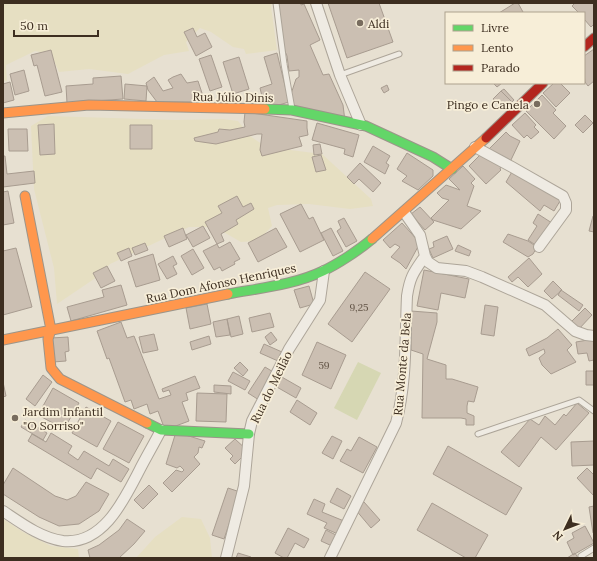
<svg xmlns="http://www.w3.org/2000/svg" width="597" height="561" font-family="Lora,serif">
<rect width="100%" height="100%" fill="#e7e0d1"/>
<path fill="#e6dfc2" d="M3,3H272L271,7L277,50L246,54L244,49L233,47L211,32L200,28L186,42L189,51L164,55L128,74L89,69L59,72L51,54L35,51L6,65L7,81L3,80Z
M48,116L176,120L223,119L238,121L250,136L269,149L290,150L322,154L371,199L373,206L350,209L309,204L277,205L268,208L272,226L258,241L241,242L215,227H189L110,264L97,277L57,304L54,268L34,189L31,126Z
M182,517L201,519L210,538L212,558H136L155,537Z
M3,519L23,532L51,546L78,549L79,558H3Z"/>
<path fill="#d6d7b3" d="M358,362L381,373L357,420L334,408Z"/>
<path fill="#cbbfb2" stroke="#a89c90" d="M278,3H301V5L304,4L320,40L310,45L323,75L329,74L343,105L345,121L293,106L291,94L296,79L299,77V70L289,71L287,56L284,49Z
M328,3H379L393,42L347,58Z
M515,3H518L523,12L521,13H499Z
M575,3H594V24L591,27L584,19V13H579L572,6Z
M193,28L197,37L205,33L212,47L196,56L184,32Z
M594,49V81L588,86L585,82L584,74V56Z
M51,50L62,92L45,96L37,65L34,66L31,55Z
M277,53L289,102L265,109L260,88L272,84L264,57Z
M211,55L222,87L210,91L199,59Z
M239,57L249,89L233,94L223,62Z
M24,70L29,91L15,95L10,74Z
M181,74L187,83L198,81L204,99L200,102H157L148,90L146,83L154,77L163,91L173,88L168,80L173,77Z
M121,76L123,99L67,103L66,86L93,84V78Z
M10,82L14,100L3,103V84Z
M493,83H502L497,87Z
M554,83H560L570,93L556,107L543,93Z
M125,84L147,86L146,101L124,99Z
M387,85L389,90L384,93L381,88Z
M504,89L514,100L512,102L501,91Z
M501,91L512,102L503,110L493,99Z
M542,95L556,110L553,113L566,126L554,139L526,111Z
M245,112L307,121V128L308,135L299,137L302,146L262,156L260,150L262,134H257L216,144L195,141L194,138L218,132L219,129L230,130L245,127L244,122Z
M525,113L536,125L534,127L539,132L531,139L527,135L524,138L512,125Z
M585,115L593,123L583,133L575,125Z
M317,123L359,135L353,157L344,154L345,149L312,140Z
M54,124L55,154L40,155L38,125Z
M130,125H152V149H130Z
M8,129H27L28,151H9Z
M506,132L510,136L520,141L510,162L494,155L489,149Z
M320,144L322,154L314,155L313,145Z
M373,146L390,156L386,163L389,165L385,174L364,162Z
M407,153L433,170V176L418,190L402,181L407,176L397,169Z
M482,153L502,164L500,169L501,170L486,184L469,166Z
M321,155L326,170L316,172L312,157Z
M3,156H5L7,174L34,171L35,183L3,187Z
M360,163L381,183L373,192L359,179L354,184L347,177Z
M463,166L475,179L471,183L474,186L467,206L481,211L461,229L433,220L431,218L449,200L442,198L437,193L446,185L460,190L449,179Z
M513,170L557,196L560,201L554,211L544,205L540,211L506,182Z
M8,191L14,223L3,225V192Z
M237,196L243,207L251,203L254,209L236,220L238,224L221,234L224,241L217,244L205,222L222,213L218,206Z
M301,204L309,219L313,217L324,240L300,252L280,214Z
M420,207L434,222L425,230L411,214Z
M538,214L552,223L537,246L528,240L537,226L533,223Z
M593,216H594V232L589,231Z
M344,218L357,241L346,247L337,231L341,228L338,221Z
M402,223L420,243L406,269L400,263L391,257L400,247L395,244L390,248L383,240Z
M203,226L210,238L193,247L186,235Z
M183,228L187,239L169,247L164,236Z
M276,228L287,247L258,262L248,243Z
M331,228L343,251L333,256L321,233Z
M508,234L528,241L537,247L533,254L528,257L503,242Z
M447,236L453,249L433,258L429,249L434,247L433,242Z
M230,242L240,259L234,262L235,264L222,271L220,267L214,270L203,251L217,244L219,248Z
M145,243L148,250L135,255L132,248Z
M458,245L471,251L469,256L455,251Z
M16,248L32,307L3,315V251Z
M129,248L132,256L121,261L117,253Z
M193,249L204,268L192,275L181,256Z
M153,254L160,280L136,287L128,262Z
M173,256L177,264L173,266L177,274L167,279L158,264Z
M529,258L542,274L528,287L518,277L512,282L508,277Z
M107,266L115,281L101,288L93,273Z
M424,270L469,279L465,298L441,293L438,310L417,306Z
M365,272L390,289L352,342L328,324Z
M553,281L562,290L552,299L544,291Z
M121,285L127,305L71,321L67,307L104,297L102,290Z
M309,286L314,304L300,308L294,290Z
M561,290L583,305L579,311L558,295Z
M207,304L211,324L190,329L186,308Z
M485,305L498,307L494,336L481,334Z
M585,308L592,315L578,330L570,323Z
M411,311L437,313V322L427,359L446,365V379H452L478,387L474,402L468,401L467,406V413L474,416V425H466V419L461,418H422L423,354L411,350Z
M270,313L274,327L252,332L249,318Z
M239,316L243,334L231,337L227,319Z
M227,319L230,335L216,337L213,322Z
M121,322L127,338L134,336L159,399L171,395L169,390L163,392L162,389L195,376L200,388L186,393L188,400L182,402L189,421L165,430L158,411L150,414L147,404L134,409L131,400L125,402L109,358L107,359L97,331Z
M558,329L572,345L567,350L576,362L551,374L542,365L539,358L545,353L544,349L529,356L526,349L547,338Z
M271,332L277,340L270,345L265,337Z
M154,334L158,350L143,353L139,337Z
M209,336L211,344L192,350L190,342Z
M68,337L69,351L65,352L66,361L53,362L51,338Z
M594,339V360L589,361L587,353L578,354L576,342Z
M317,342L346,355L331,389L302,375Z
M264,344L282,352L278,361L260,353Z
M240,362L248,370L243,376L234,368Z
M265,367L275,373L259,400L248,393Z
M586,371H594V385H586Z
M233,372L250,381L245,390L228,381Z
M43,375L52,382L35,406L26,399Z
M280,376L301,388L296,398L275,386Z
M3,382L6,396L3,397Z
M214,385L231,386V394L214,392Z
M53,388L79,403L64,429L38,415Z
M197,393L227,394L226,422L196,421Z
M297,400L317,413L310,425L290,412Z
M577,403L589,413L556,450L541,437L519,467L501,452L530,419L539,425L545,416L555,425L564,414L566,416Z
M86,407L111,421L97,447L72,433Z
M25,420L47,433L43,440L21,427Z
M118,422L144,436L129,463L103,449Z
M176,432L205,441L202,448L199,447L198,453L194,457L200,464L172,492L163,483L176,470L182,472L184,470L180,466L177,468L166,464Z
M51,433L72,446L68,453L78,460L84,451L109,466L113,459L129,469L121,482L97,468L91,479L28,441L32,434L46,442Z
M332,436L342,441L333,459L322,453Z
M359,437L377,447L363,473L340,461L347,449L351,451Z
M235,439L248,451L235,464L230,459L233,456L225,448Z
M594,441V465L572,466L571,442Z
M448,446L522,488L506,515L433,474Z
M13,468L55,496L67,500L76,496L86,482L109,494L99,511L79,524L59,526L39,517L3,494V485Z
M587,468L594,475V496L577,478Z
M149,485L158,494L143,509L134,500Z
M228,488L240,492L224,539L212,535Z
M337,488L351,496L344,509L330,502Z
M314,499L325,504L322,512L344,521L338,534L324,528L327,523L307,514Z
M364,502L380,520L371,528L355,509Z
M432,503L488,535L475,558H466L417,530Z
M594,506V533H593L589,507Z
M127,519L145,531L134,544L119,558H90L88,550L99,545L119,530Z
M585,526L594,543L573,555L567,542L574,538L572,533Z
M288,528L309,539L304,548L295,543L287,558H284L275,553Z
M326,530L336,535L332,546L321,541Z
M238,553L251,557V558H236Z
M575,553L578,558H567Z"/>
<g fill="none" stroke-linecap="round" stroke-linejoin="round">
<g stroke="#ada599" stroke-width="7">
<path id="lane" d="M276,3L284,64L292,109
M340,75L399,54
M478,434L579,400L594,411
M581,556L594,548"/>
</g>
<g stroke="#ada599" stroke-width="12">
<path id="street" d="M316,3L340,75L361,125
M475,147L512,167L563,196L566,203V210L539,247
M404,212L420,235L425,256L428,262L437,268L466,271L482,277L545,305L575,331L586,335L594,336
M3,511C21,523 41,538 63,541C103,545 124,500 139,471C146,457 154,444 161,430
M226,558L244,486L249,434L252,421L289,349L320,300L324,271
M330,558L396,423C407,382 405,338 407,296C410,276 414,272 425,256"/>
</g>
<g stroke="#9c958a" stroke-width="11">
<path id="fast" d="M265,109L292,110L366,126L433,157L452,169
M228,294C260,288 294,285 323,271C338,264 359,250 372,239
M147,423L161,430L249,434"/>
</g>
<g stroke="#9c958a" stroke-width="11">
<path id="slow" d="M3,113L89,105L265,109
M25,196L51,330L48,339L51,368L60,379L147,423
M372,239L486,138
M3,340L228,294"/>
</g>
<g stroke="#9c958a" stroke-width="11">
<path id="jam" d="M584,47L594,38
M486,138L543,83"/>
</g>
<use href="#lane" stroke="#efebe3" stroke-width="5"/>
<use href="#street" stroke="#efebe3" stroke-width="10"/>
<use href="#fast" stroke="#63d668" stroke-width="9"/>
<use href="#slow" stroke="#ff974d" stroke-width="9"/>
<use href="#jam" stroke="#b3261e" stroke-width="9"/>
</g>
<g fill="#786c5e" stroke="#f7eed8" stroke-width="1.5">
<circle cx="360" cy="23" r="4"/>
<circle cx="537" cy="104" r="4"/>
<circle cx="15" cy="418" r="4"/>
</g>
<g text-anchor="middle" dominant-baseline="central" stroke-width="3.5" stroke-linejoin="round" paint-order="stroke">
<g font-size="10" fill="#605244">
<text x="359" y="307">9,25</text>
<text x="324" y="365">59</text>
</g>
<g font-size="12" fill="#3d2e20" stroke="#f7eed8" text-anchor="start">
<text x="368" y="23">Aldi</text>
<text x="529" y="104" text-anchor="end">Pingo e Canela</text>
<text x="23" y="411">Jardim Infantil<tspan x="23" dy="14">"O Sorriso"</tspan></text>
</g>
<g font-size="12" fill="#3d2e20" stroke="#f7eed8">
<text transform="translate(233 97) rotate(1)">Rua Júlio Dinis</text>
<text transform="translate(221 283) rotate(-12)">Rua Dom Afonso Henriques</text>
<text transform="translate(402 364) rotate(-85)">Rua Monte da Bela</text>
<text transform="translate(271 387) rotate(-64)">Rua do Meilão</text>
</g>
</g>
<rect width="597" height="561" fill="none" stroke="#3d2e20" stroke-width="8"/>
<rect x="445" y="12" width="140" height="72" fill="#f7eed8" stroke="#ada18e"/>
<rect x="453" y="25" width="20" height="6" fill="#63d668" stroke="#ada18e"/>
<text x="481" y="32" font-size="12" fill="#3d2e20">Livre</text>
<rect x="453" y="45" width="20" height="6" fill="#ff974d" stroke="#ada18e"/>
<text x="481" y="52" font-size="12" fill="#3d2e20">Lento</text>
<rect x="453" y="65" width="20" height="6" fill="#b3261e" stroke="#ada18e"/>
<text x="481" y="72" font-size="12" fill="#3d2e20">Parado</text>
<g transform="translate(565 529) rotate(227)" stroke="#f7eed8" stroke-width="3" paint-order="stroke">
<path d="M0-3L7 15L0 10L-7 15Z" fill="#3d2e20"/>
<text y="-6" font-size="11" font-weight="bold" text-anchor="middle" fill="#3d2e20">N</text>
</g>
<path d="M14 30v6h84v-6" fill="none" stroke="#3d2e20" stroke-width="2"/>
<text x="20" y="30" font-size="12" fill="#3d2e20" stroke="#f7eed8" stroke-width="3" paint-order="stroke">50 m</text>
</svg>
